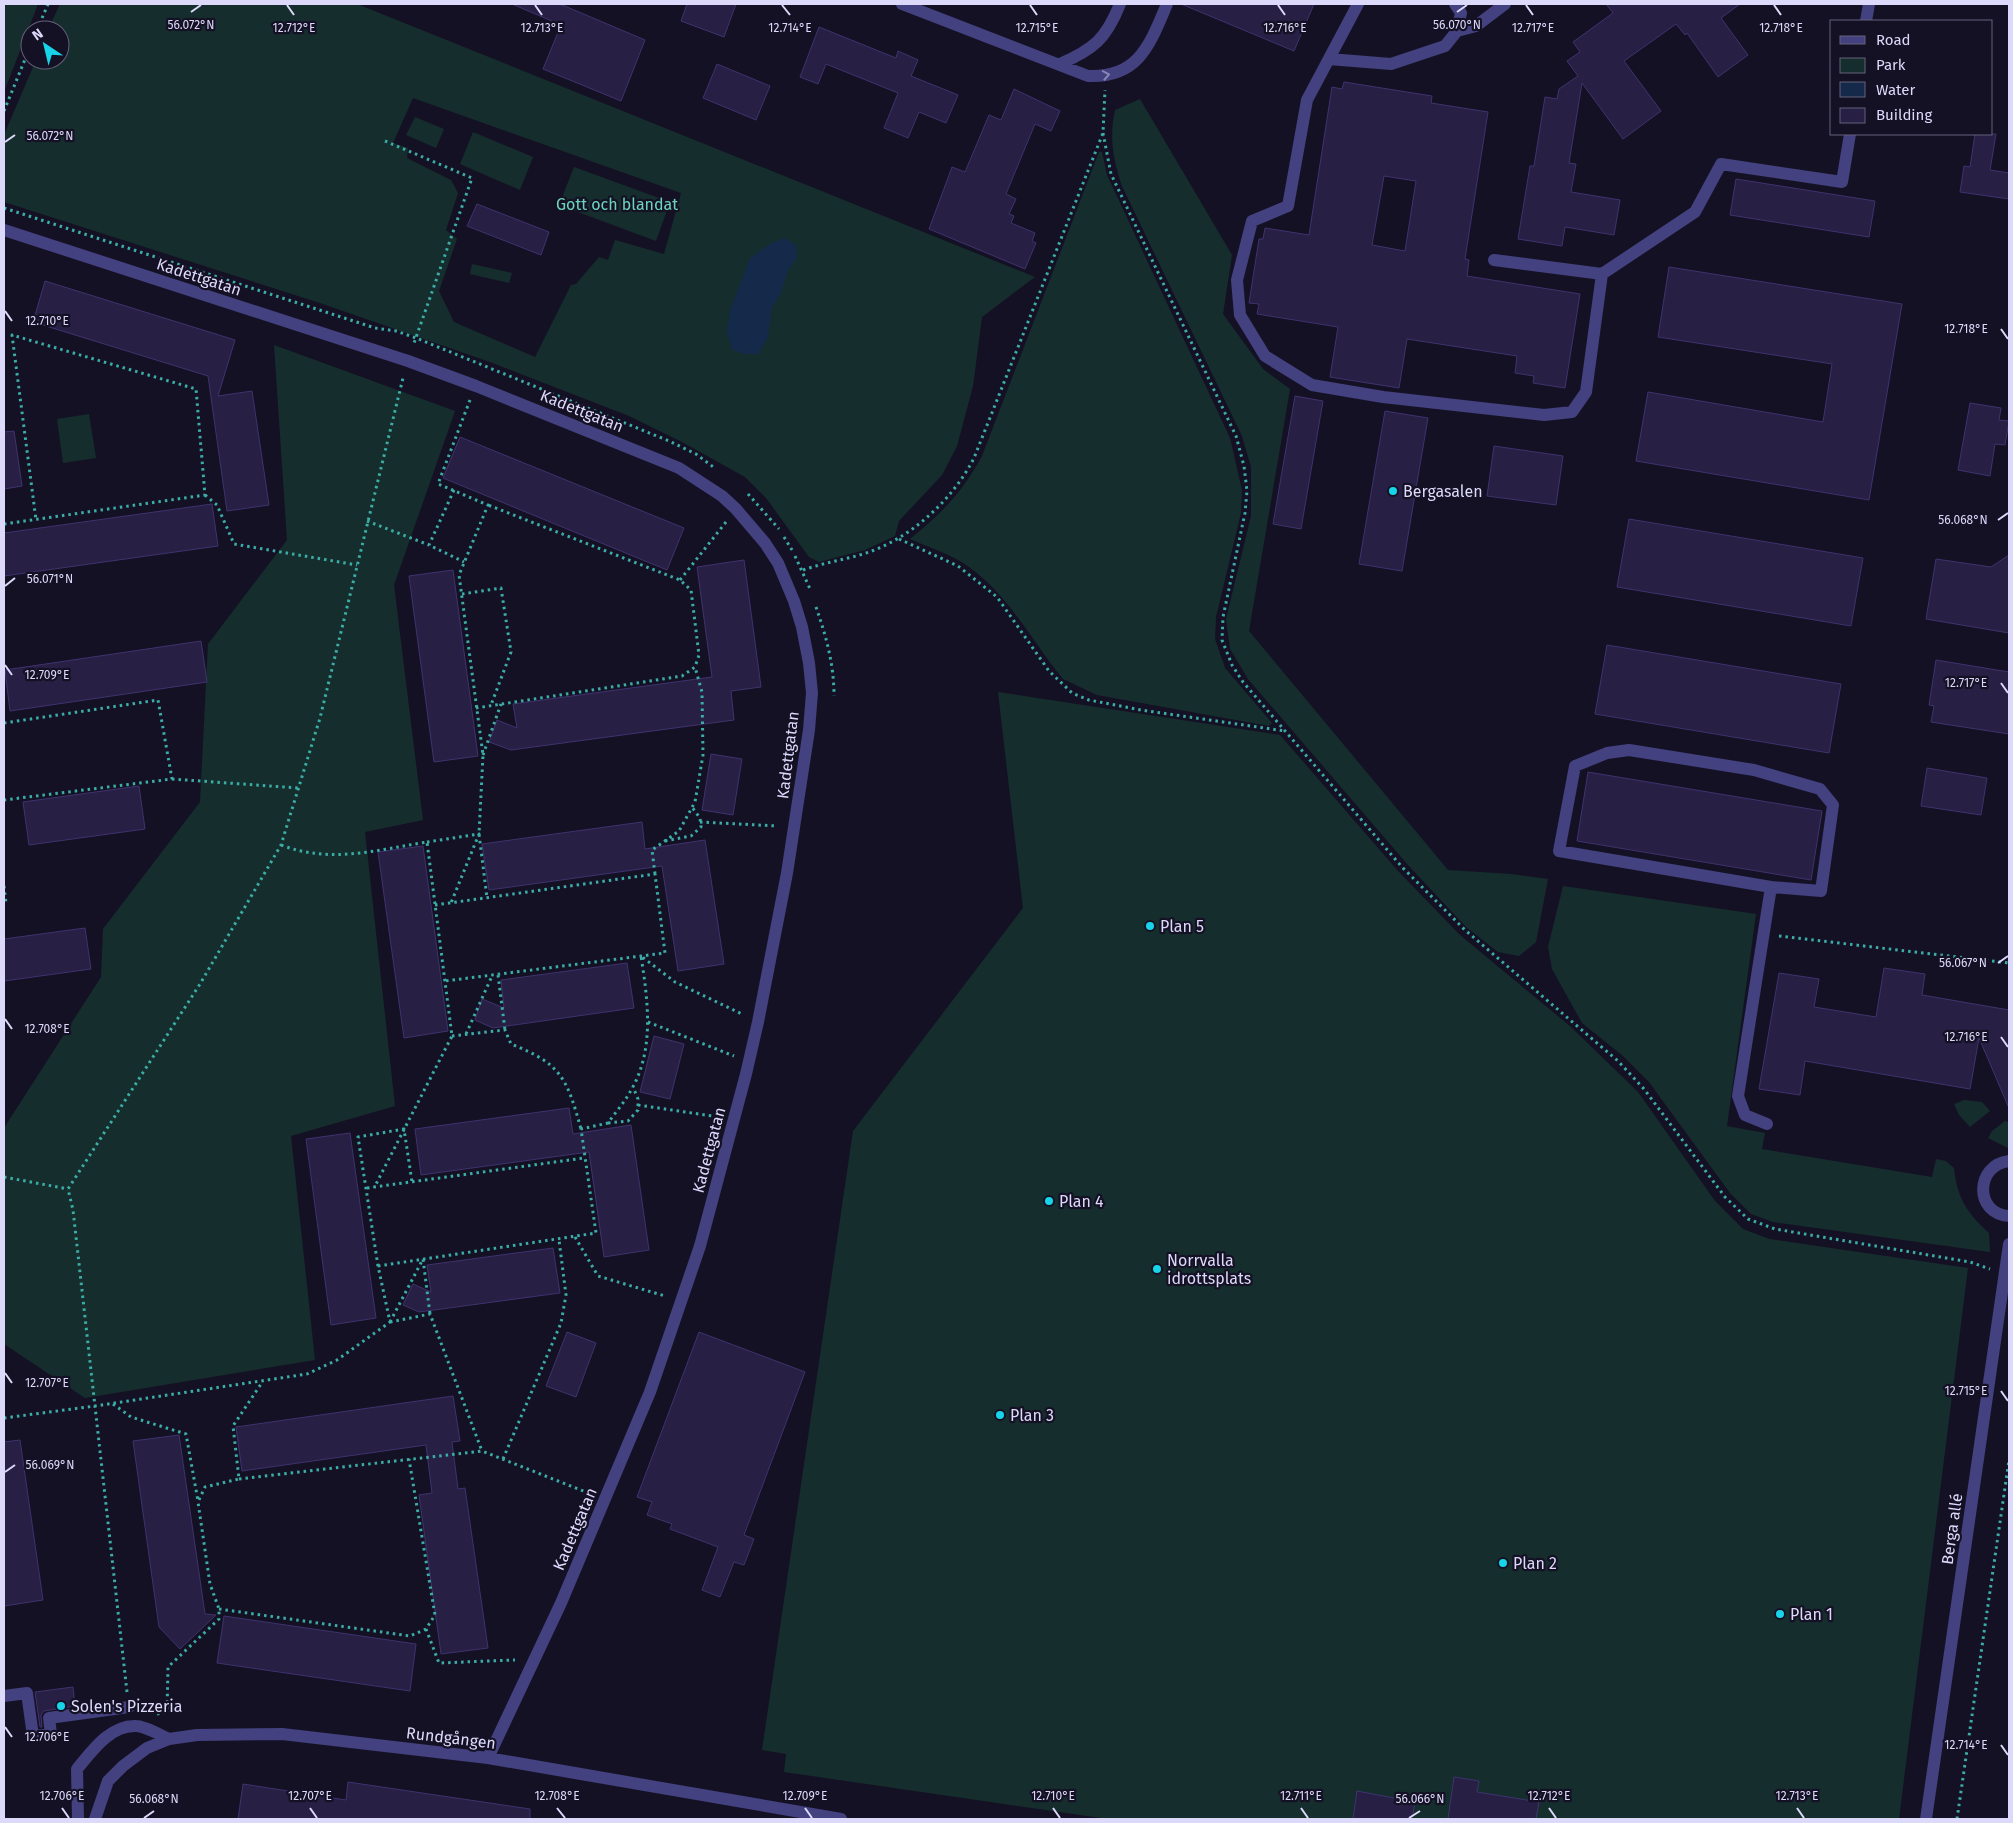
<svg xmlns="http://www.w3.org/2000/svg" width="2013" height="1823" font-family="'Fira Sans',sans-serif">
<rect width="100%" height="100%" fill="#151125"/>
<path fill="#152e2d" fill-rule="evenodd" d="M4,4H38L4,92Z
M60,4H357L1035,277L982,317L973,386L957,446L942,475L899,521L895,536L865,550L819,562L809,557L766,498L745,477L682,442L629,416L490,362L320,303L4,202V135L36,60H60V30H48ZM413,98L681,193L664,254L615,240L608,260L599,257L576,284L571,285L535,357L454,322L439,291L457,239L446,230L458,193L451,180L407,158L408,148L393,143Z
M1140,99L1232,255L1223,314L1263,369L1290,389L1249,631L1448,870L1511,874L1548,879L1536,942L1519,956L1498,952L1466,927L1408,865L1248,679L1230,649L1226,619L1251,516V467L1242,436L1122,186C1113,159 1109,138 1115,110Z
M415,117L444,129L436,148L406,135Z
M473,132L533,157L520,190L460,164Z
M1099,152H1102L1107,175L1230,438L1242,490L1241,513L1216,617L1215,639L1225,668L1272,723L1269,726L1097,695L1063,679C1030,639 1006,589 960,561C944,552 926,546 910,539C942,513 962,493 982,456Z
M574,167L670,202L656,241L559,205Z
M472,264L512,273L509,283L470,274Z
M274,345L455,411L394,585L423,820L365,832L395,1106L291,1136L315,1360L85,1398L4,1344V1128L101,977L103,929L200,802L208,644L287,540Z
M89,414L96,458L63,463L57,419Z
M998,692L1280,735L1398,871L1460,935L1571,1027L1638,1092L1715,1201L1743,1229L1769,1239L1968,1268L1899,1819H1108L784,1772L786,1754L762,1750L853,1131L1023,908Z
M1563,886L1756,914L1727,1126L1765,1133L1762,1149L1932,1177L1936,1159L1946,1161L1954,1168C1957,1198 1967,1213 1989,1233L1990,1252L1773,1222L1751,1214L1730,1193L1649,1082L1623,1056L1582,1023L1552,969L1548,947Z
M1964,1100L1982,1102L1990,1111L1970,1127L1959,1115L1954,1104Z
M2005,1121L2009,1122L2008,1148L1988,1138L1992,1131Z"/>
<path fill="#152a4b" d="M784,238L796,245L797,258L788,270L781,293L772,308L768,338L758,354H744L732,349L727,332L731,308L750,258L772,243Z"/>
<path fill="#271f44" stroke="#3f336e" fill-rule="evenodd" d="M512,4H560L645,40L621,101L543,69L561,25Z
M687,4H736L724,37L681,21Z
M1181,4H1314L1294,51Z
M1606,4H1740L1721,18L1748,55L1718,77L1687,33L1685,35L1676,24L1624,61L1661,111L1623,139L1582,83L1569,163L1576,164L1571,192L1620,200L1614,235L1565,227L1562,246L1518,239L1530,166H1534L1545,97L1557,99L1559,89L1578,76L1567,61L1580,52L1573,42L1613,13Z
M819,27L896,58L898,51L918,60L911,76L958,95L946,123L919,112L908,138L884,128L898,93L826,64L818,84L800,77Z
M717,64L770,86L756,120L703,98Z
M1344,82L1432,96L1431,103L1488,112L1465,259L1469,260L1467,276L1580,294L1565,388L1533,383L1534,376L1515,373L1517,356L1407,339L1399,388L1330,377L1338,327L1257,314L1259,304L1249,303L1259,239H1263L1265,228L1309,235L1332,87L1342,89ZM1384,176L1416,181L1405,251L1372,245Z
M1014,89L1060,111L1051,131L1035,124L1006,194L1016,199L1009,214L1014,216L1011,223L1035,233L1032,241L1036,243L1025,269L929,229L952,167L965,172L989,115L1001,120Z
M1975,134H1996L1990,170L2009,173V199L1960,192L1964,166L1970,167Z
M1736,179L1875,201L1869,237L1730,215Z
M477,204L549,232L541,255L467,226Z
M1669,267L1902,304L1869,500L1636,461L1648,392L1823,422L1832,364L1658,337Z
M45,281L235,340L218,396L252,391L269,505L227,511L208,376L33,322Z
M1295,396L1323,401L1301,529L1273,524Z
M1970,403L2001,408L1999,420L2009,421L2005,445L1995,444L1990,476L1958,470Z
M1385,411L1428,418L1402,571L1359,564Z
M14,431L22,486L4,489V432Z
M460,437L684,528L667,570L443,478Z
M1494,446L1563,456L1556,505L1487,496Z
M212,504L218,546L4,576V533Z
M1629,519L1863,558L1851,626L1617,587Z
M2009,555V633L1926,619L1936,559L1991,567Z
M744,560L761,687L731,691L734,720L511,750L489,742L497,720L517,728L513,704L712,677L697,567Z
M453,570L478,756L434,762L409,576Z
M201,641L207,682L10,711L5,670Z
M1607,645L1841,684L1829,753L1595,714Z
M1936,660L2009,672V734L1931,722L1934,706L1929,705Z
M711,754L742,759L733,815L702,810Z
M1927,768L1987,778L1981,815L1921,806Z
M1588,772L1822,811L1811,880L1577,841Z
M139,786L145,829L29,845L23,802Z
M642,822L645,849L705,840L724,964L678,971L662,866L489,890L482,844Z
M423,846L448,1031L404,1038L378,852Z
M85,928L91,969L4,981V939Z
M627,963L634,1008L493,1028L475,1020L482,999L504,1008L501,980Z
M1884,968L1925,974L1922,995L2009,1010V1108L1979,1038L1970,1089L1805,1061L1800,1095L1759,1089L1779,973L1819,979L1814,1007L1876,1017Z
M654,1036L684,1044L670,1099L640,1092Z
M569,1108L573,1134L631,1125L649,1250L604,1257L589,1152L421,1175L415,1129Z
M350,1133L376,1318L331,1325L306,1139Z
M553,1248L560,1293L419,1312L403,1305L413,1284L431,1292L427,1265Z
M567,1332L596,1343L576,1397L546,1386Z
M699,1332L805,1372L744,1535L754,1539L744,1565L734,1562L720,1597L702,1590L718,1547L670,1529L672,1524L647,1515L652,1502L637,1497Z
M453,1396L460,1441L452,1442L458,1489L465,1488L488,1648L441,1654L419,1495L432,1493L426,1445L242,1471L236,1427Z
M179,1435L205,1614L216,1615L180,1649L159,1627L133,1441Z
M20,1440L43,1600L4,1606V1442Z
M224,1616L416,1644L410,1691L217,1663Z
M73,1687L75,1706L44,1711L41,1715L42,1727H40L35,1692Z
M1454,1777L1479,1781L1477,1792L1539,1802L1536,1819H1448Z
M348,1782L530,1809V1819H238L243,1784L346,1800Z
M1357,1791L1415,1802L1412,1819H1353Z"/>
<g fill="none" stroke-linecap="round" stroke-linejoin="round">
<path stroke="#3bada6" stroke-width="3" stroke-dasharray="2.5 4" stroke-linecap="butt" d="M37,30L48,4
M4,111L30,47
M1103,133L1111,174L1236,436L1244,466L1247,491L1245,513L1223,617L1222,640L1232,665L1243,682L1402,867L1465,930L1618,1061L1644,1089L1725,1197L1748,1219L1775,1229L1970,1262L1990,1269
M385,141L472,178L413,346
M4,208L375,328L396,331L416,338L669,441L696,454L716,469
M470,400L438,484L488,505L459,575L483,755L479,834L487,898
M454,490L429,545L464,562
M748,494L779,529
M205,495L217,505L234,544L357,565
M367,521L429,545
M4,524L205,495L196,389L12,335L36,520
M784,537L792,550
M899,539L958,566L997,597L1049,671L1072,693L1089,700L1141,710L1285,731
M795,556L811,591
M803,570C823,563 843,560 863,554C909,540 952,501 974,458L1103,133L1105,90
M680,580L726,522
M462,594L501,588L511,652L491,705
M816,607C826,636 834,664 834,696
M476,708L682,676L695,667L699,655L691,590L680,580L488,505
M4,723L158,700L172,779L4,800
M483,755L501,704
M172,779L298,788
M700,822L777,826
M665,841L691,836L701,827L700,818L692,807
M427,842L479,834L451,903
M281,845C331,864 376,850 427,842L452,1036L374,1188
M655,874L652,850L679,831L695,802L703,755L702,692L695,667
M4,886L6,903H4
M435,905L655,874L665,953L445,981
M1779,936L2009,963
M498,975L505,1030
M648,1022L734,1056
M466,1034L492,976
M452,1036L505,1030L511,1044C562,1064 567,1079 581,1129
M638,1105L719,1117
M608,1123L628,1121L638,1110V1099L633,1087
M4,1177L68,1189
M367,1188L584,1158
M575,1237L598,1276L665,1296
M378,1266L596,1233L581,1129L608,1123C615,1113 624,1103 630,1092C655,1051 648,1001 641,956L675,982L744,1015
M390,1322L430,1314L482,1451
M390,1322L423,1259L430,1314
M113,1404L131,1417L186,1434L198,1501
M4,1418L95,1406L307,1374L337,1360L390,1322L378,1266L358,1137L404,1129L412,1182
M503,1459L561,1323L566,1295L559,1240
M239,1479L482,1451L591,1494
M219,1609L410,1636L426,1629L435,1615L409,1459
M426,1629L439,1663L515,1660
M127,1692L73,1210L68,1189L200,984L281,845L320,718L403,378
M157,1714L167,1712L168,1667L219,1619V1609L210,1584L198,1502L205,1487L239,1479L233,1426L263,1381
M1957,1819L2009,1460"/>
<path stroke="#43417f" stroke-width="12" d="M902,4L1088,76C1139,78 1150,44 1167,4
M1358,4L1307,100L1288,206L1252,221L1237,280L1240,315L1265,356L1312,385L1383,397L1544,415L1572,412L1586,392L1602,274
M1866,21L1869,4
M1457,31L1476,26L1505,4
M1329,59L1391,64L1445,46L1457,31L1461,13L1455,4
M1060,64C1094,49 1106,39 1120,4
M4,230L408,361L476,386L679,468L722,496L736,509L765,543L778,563L794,601L802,627L809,663L812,693L809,730L787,873L758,1022L746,1074L700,1246L650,1392L561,1603L488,1758
M1494,260L1602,274L1695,212L1721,164L1842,182L1850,134
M1767,1124L1745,1115L1738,1096L1771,887L1821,891L1833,805L1820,789L1754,770L1629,750L1607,753L1575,766L1559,851L1771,887
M2009,1161C1975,1165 1974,1214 2009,1216
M4,1696L27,1693L33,1736L51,1734L49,1718L129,1707
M78,1819L77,1769C92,1751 110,1725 136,1726C145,1726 160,1735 169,1739
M95,1819L108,1781L123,1766L147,1748L169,1739L197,1735L282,1734L488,1758L841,1819
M1926,1819L2009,1244"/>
</g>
<defs><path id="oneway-chevron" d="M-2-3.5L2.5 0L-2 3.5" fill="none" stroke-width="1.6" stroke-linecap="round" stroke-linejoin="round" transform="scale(1.25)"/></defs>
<use stroke="#8885b7" href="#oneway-chevron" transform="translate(1106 75) rotate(-11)"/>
<path fill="none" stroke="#ddd9fb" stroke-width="2" d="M287,5L294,15M535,5L542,15M782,5L790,15M1030,5L1037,15M1278,5L1285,15M1526,5L1533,15M1774,5L1781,15M191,12L201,5M1457,12L1467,5M5,142L15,135M5,311L12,321M2001,329L2008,339M1998,520L2008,513M5,586L15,578M5,665L12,675M2001,683L2008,693M1998,963L2008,956M5,1019L12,1029M2001,1037L2008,1047M5,1373L12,1383M2001,1391L2008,1401M5,1472L15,1465M5,1727L12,1737M2001,1745L2008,1755M62,1808L69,1818M310,1808L317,1818M557,1808L565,1818M805,1808L812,1818M1053,1808L1060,1818M1301,1808L1308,1818M1549,1808L1556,1818M1797,1808L1804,1818M144,1818L154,1811M1409,1818L1420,1811"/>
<g fill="#17d4e9" stroke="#151125" stroke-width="2">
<circle cx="1393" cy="491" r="5"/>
<circle cx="1150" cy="926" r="5"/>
<circle cx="1049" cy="1201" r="5"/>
<circle cx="1157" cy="1269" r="5"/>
<circle cx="1000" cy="1415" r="5"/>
<circle cx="1503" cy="1563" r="5"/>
<circle cx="1780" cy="1614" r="5"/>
<circle cx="61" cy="1706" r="5"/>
</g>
<g text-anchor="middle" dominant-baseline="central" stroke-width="4.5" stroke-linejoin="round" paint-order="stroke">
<g font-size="16" fill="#6bd5bb" stroke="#151125">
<text x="617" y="204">Gott och blandat</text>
</g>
<g font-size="16" fill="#ddd9fb" stroke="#151125">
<text transform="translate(199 277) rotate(18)">Kadettgatan</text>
<text transform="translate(582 411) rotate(22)">Kadettgatan</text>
<text transform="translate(788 755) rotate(-83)">Kadettgatan</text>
<text transform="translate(709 1150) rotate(-75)">Kadettgatan</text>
<text transform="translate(575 1529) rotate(-67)">Kadettgatan</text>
<text transform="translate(1952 1529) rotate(-82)">Berga allé</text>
<text transform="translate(451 1738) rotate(7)">Rundgången</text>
</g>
<g font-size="16" fill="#ddd9fb" stroke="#151125" text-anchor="start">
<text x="1403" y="491">Bergasalen</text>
<text x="1160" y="926">Plan 5</text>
<text x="1059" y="1201">Plan 4</text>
<text x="1167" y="1260">Norrvalla<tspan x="1167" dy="18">idrottsplats</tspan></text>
<text x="1010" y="1415">Plan 3</text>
<text x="1513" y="1563">Plan 2</text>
<text x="1790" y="1614">Plan 1</text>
<text x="71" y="1706">Solen's Pizzeria</text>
</g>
</g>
<g font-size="12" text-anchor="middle" fill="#ddd9fb" stroke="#151125" stroke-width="4.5" stroke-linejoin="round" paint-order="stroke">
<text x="191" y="29">56.072°N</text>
<text x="1457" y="29">56.070°N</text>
<text x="542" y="32">12.713°E</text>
<text x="790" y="32">12.714°E</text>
<text x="1781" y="32">12.718°E</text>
<text x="294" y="32">12.712°E</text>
<text x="1037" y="32">12.715°E</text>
<text x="1285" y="32">12.716°E</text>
<text x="1533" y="32">12.717°E</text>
<text x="50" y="140">56.072°N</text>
<text x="47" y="325">12.710°E</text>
<text x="1966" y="333">12.718°E</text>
<text x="1963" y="524">56.068°N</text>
<text x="50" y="583">56.071°N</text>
<text x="47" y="679">12.709°E</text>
<text x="1966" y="687">12.717°E</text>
<text x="1963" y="967">56.067°N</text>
<text x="47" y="1033">12.708°E</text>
<text x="1966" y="1041">12.716°E</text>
<text x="47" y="1387">12.707°E</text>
<text x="1966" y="1395">12.715°E</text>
<text x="50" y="1469">56.069°N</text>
<text x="47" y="1741">12.706°E</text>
<text x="1966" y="1749">12.714°E</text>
<text x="62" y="1800">12.706°E</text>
<text x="310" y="1800">12.707°E</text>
<text x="557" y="1800">12.708°E</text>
<text x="805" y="1800">12.709°E</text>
<text x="1053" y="1800">12.710°E</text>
<text x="1301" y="1800">12.711°E</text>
<text x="1549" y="1800">12.712°E</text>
<text x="1797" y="1800">12.713°E</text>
<text x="154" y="1803">56.068°N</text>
<text x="1420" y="1803">56.066°N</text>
</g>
<rect width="2013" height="1823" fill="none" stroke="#ddd9fb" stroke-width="10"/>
<rect x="1830" y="20" width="162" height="115" fill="#151125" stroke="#65617b"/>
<rect x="1840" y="36" width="25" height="8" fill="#43417f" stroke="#65617b"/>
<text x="1876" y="45" font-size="15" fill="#ddd9fb">Road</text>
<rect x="1840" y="58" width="25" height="15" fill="#152e2d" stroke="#65617b"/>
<text x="1876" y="70" font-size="15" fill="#ddd9fb">Park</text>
<rect x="1840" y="82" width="25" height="15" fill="#152a4b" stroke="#65617b"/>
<text x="1876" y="95" font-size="15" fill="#ddd9fb">Water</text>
<rect x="1840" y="108" width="25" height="15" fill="#271f44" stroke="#65617b"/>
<text x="1876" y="120" font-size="15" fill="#ddd9fb">Building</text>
<g transform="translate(45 45) rotate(325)"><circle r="24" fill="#151125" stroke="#65617b"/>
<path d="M0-4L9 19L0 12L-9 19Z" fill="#17d4e9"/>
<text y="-8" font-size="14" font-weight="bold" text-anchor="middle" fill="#ddd9fb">N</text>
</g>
</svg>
